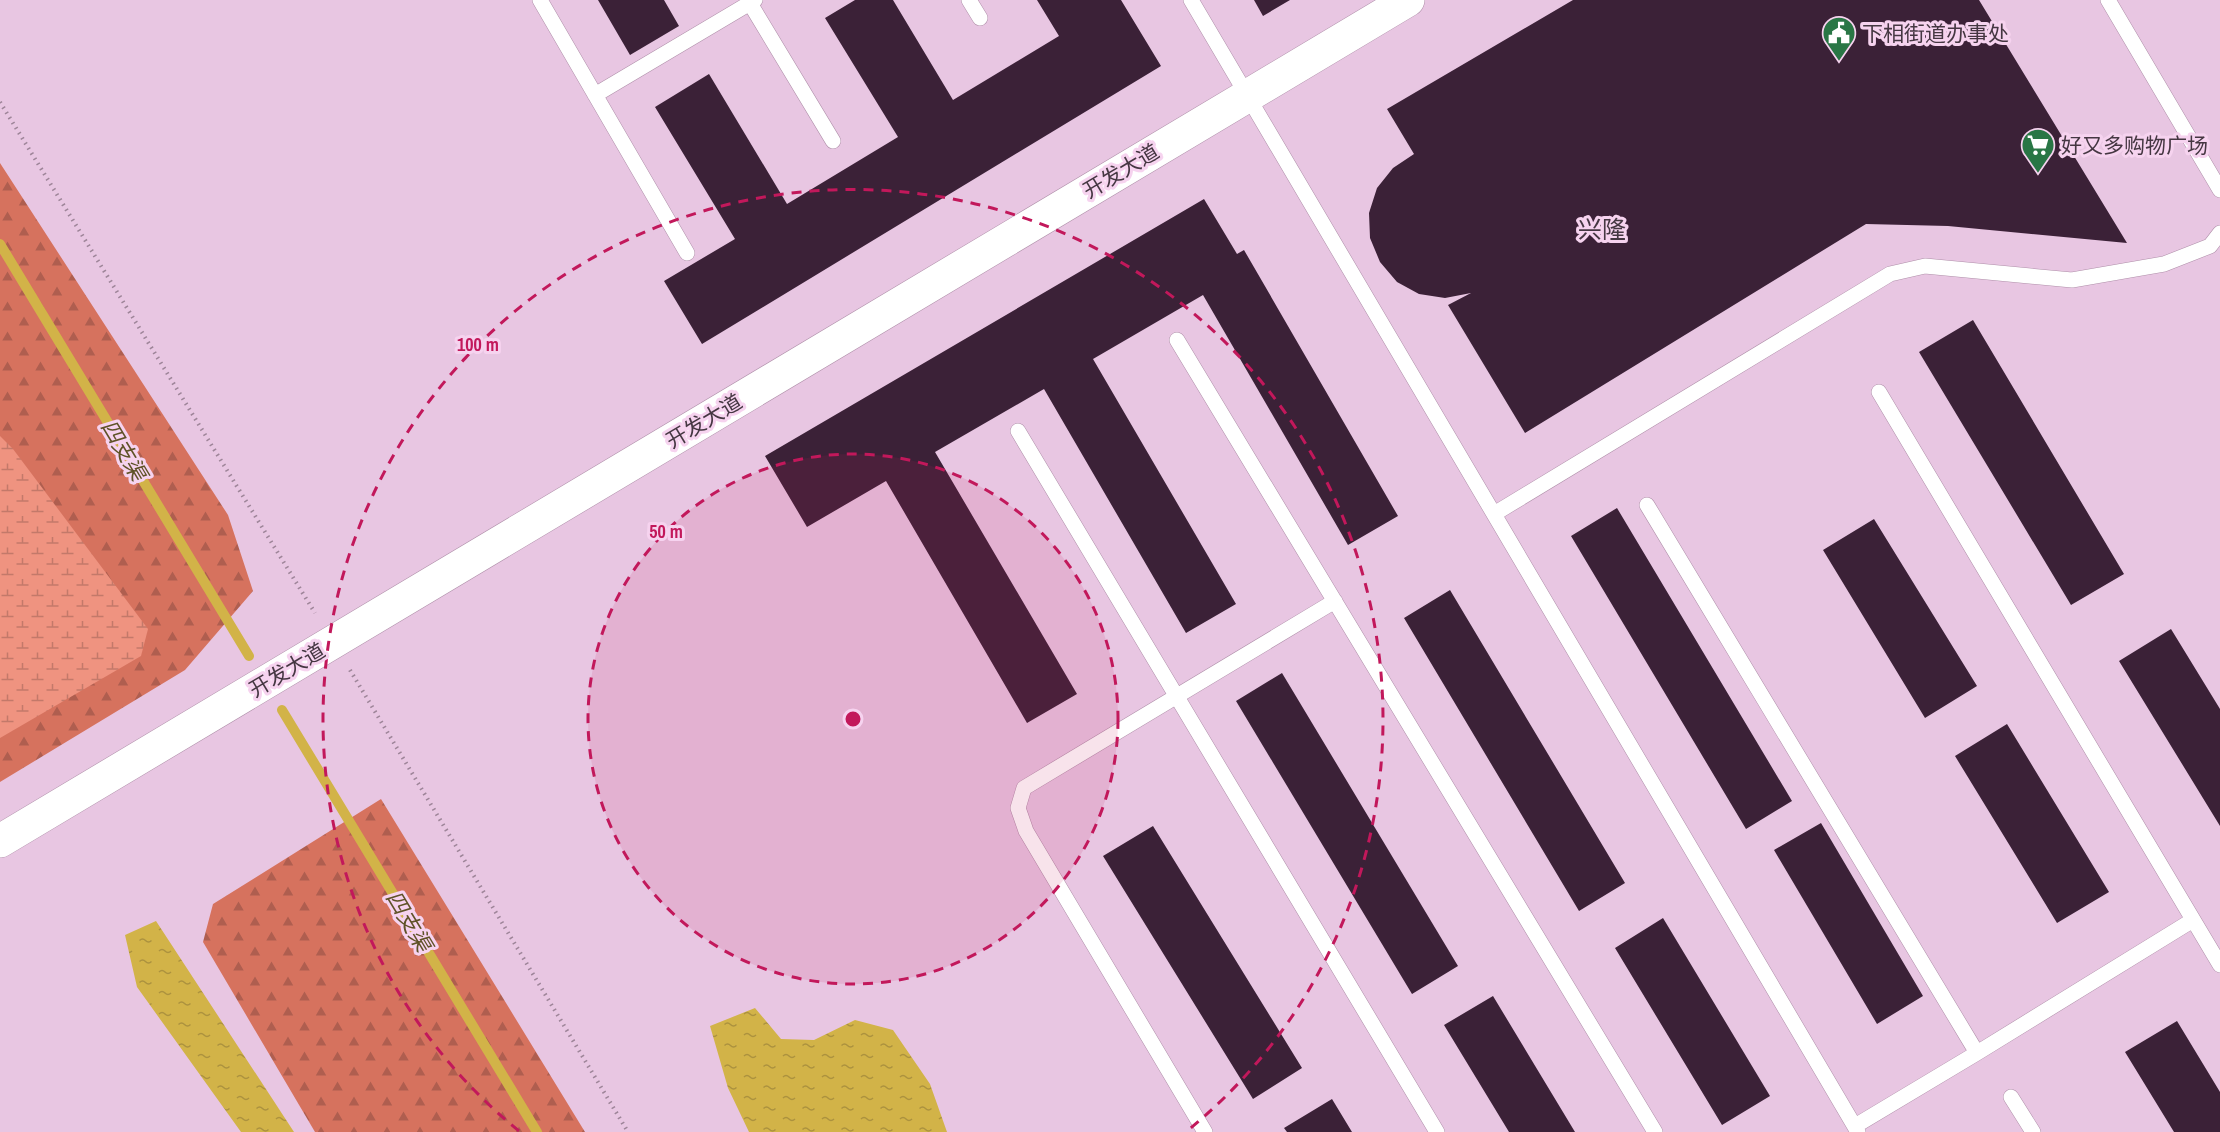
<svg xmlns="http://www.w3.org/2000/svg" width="2220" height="1132" font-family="'Archivo Narrow','Noto Sans SC',sans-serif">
<defs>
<pattern id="forest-firs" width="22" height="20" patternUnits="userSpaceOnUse" patternTransform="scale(1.5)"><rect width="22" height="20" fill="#d6725e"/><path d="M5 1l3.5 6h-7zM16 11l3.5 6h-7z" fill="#af5e4f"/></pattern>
<pattern id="wetland-marsh" width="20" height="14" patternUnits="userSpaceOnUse" patternTransform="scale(1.5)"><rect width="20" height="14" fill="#ef9380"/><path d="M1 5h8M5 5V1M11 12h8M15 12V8" fill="none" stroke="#c3796a"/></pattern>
<pattern id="water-ripples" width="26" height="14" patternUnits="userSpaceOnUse" patternTransform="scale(1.5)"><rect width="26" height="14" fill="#d2b348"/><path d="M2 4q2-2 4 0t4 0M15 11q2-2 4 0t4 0" fill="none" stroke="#ac923e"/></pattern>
</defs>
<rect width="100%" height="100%" fill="#e8c6e2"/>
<path fill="url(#forest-firs)" d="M0,163L228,515L253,591L185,670L0,782Z
M381,799L585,1132H315L203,942L213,904Z"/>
<path fill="url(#wetland-marsh)" d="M0,436L13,449L148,629L141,656L0,738Z"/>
<path fill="url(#water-ripples)" d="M156,921L294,1132H241L137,987L125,935Z
M755,1008L781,1039L814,1040L855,1020L893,1030L930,1084L947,1132H749L728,1088L710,1026Z"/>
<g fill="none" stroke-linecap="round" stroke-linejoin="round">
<path stroke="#d2b348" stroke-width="10" d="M0,244L249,656
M282,710L537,1132"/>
</g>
<path fill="#3b2137" d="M598,0H664L679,26L630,55Z
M855,0H893L953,100L1059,36L1037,0H1121L1161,66L702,344L664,281L735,239L655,107L709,74L787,204L898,137L825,18Z
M1254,0H1290L1263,16Z
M1573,0H1979L2127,243L1948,226L1866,224L1525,433L1448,305L1471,293L1445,298L1419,294L1397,282L1380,262L1370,238L1369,213L1377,188L1393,168L1414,154L1387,109Z
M1204,199L1237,254L1244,250L1398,516L1348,545L1203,295L1093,359L1236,604L1186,633L1044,389L935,452L1077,694L1027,723L886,481L807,527L765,456Z
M1973,320L2124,574L2071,605L1919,352Z
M1617,508L1792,801L1746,829L1571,536Z
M1874,519L1977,686L1925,718L1823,550Z
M1450,590L1625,883L1579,911L1404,618Z
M2171,629L2220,709V826L2119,661Z
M1282,673L1458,966L1412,994L1236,701Z
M2007,724L2109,892L2057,923L1955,756Z
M1821,823L1923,996L1877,1024L1774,850Z
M1153,826L1302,1068L1253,1099L1103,856Z
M1663,918L1770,1096L1722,1125L1615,948Z
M1493,996L1575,1132H1509L1444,1025Z
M2177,1021L2220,1092V1132H2174L2125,1052Z
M1332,1099L1352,1132H1287L1284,1128Z"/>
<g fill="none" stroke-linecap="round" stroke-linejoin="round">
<g stroke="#af8fa9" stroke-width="16">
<path id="lane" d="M540,0L687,253
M748,0L833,141
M969,0L980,18
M1191,0L1858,1132
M2108,0L2220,190
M595,95L755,0
M1177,340L1655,1132
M1879,392L2220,965
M1018,431L1437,1132
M1647,505L1977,1053
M1494,514L1890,274L1925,266L2072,280L2164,264L2210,246L2220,233
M2011,1097L2033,1132
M1855,1126L1977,1053L2193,920
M1205,1132L1026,831L1018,808L1024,788L1335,601"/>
</g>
<g stroke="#af8fa9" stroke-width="34">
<path id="secondary" d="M0,841L1408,0"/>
</g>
<path stroke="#9e8599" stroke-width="4" stroke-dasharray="1.5 4.5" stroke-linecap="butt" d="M0,102L315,613
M350,670L628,1132"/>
<use href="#lane" stroke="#fff" stroke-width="15"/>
<use href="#secondary" stroke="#fff" stroke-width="33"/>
</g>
<circle cx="853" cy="719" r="265" fill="#c2185b" fill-opacity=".12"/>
<g fill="none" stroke="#c2185b" stroke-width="3" stroke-dasharray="10 8">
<circle cx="853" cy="719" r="265"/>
<path d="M519 1131A530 530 0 1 1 1187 1131"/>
</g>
<defs>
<g id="civic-pin" transform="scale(1.725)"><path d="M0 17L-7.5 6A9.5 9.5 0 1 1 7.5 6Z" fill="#297645" stroke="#f6d3ef"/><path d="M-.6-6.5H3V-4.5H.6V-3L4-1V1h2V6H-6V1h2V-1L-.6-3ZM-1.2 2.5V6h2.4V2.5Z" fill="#fff"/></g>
<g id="supermarket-pin" transform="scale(1.725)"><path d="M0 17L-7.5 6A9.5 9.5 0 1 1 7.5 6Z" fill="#297645" stroke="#f6d3ef"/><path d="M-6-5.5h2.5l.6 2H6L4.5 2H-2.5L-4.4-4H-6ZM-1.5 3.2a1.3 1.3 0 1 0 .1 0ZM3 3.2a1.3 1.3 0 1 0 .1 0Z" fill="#fff"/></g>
</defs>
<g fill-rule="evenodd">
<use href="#civic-pin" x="1839" y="33"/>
<use href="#supermarket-pin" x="2038" y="145"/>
</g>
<g text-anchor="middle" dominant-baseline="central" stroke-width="6" stroke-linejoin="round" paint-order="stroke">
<g font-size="21" fill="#453742" stroke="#f6d3ef" text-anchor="start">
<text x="1862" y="33">下相街道办事处</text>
<text x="2061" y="145">好又多购物广场</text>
</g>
<g font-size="21" fill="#453742" stroke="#f6d3ef">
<text transform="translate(1121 171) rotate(-31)">开发大道</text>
<text transform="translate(704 421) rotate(-31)">开发大道</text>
<text transform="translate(287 670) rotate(-31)">开发大道</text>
</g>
<g font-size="22" font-style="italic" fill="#5f5227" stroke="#f6d3ef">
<text transform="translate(124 450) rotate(59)">四支渠</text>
<text transform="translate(409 921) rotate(59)">四支渠</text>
</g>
<g font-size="24" fill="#453742" stroke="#f6d3ef">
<text x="1602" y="229">兴隆</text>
</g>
</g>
<circle cx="853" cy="719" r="9" fill="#c2185b" stroke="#f6d3ef" stroke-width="3"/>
<g font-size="18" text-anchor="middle" font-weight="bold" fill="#c2185b" stroke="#f6d3ef" stroke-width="6" stroke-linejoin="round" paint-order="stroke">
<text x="478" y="351">100 m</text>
<text x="666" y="538">50 m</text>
</g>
</svg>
